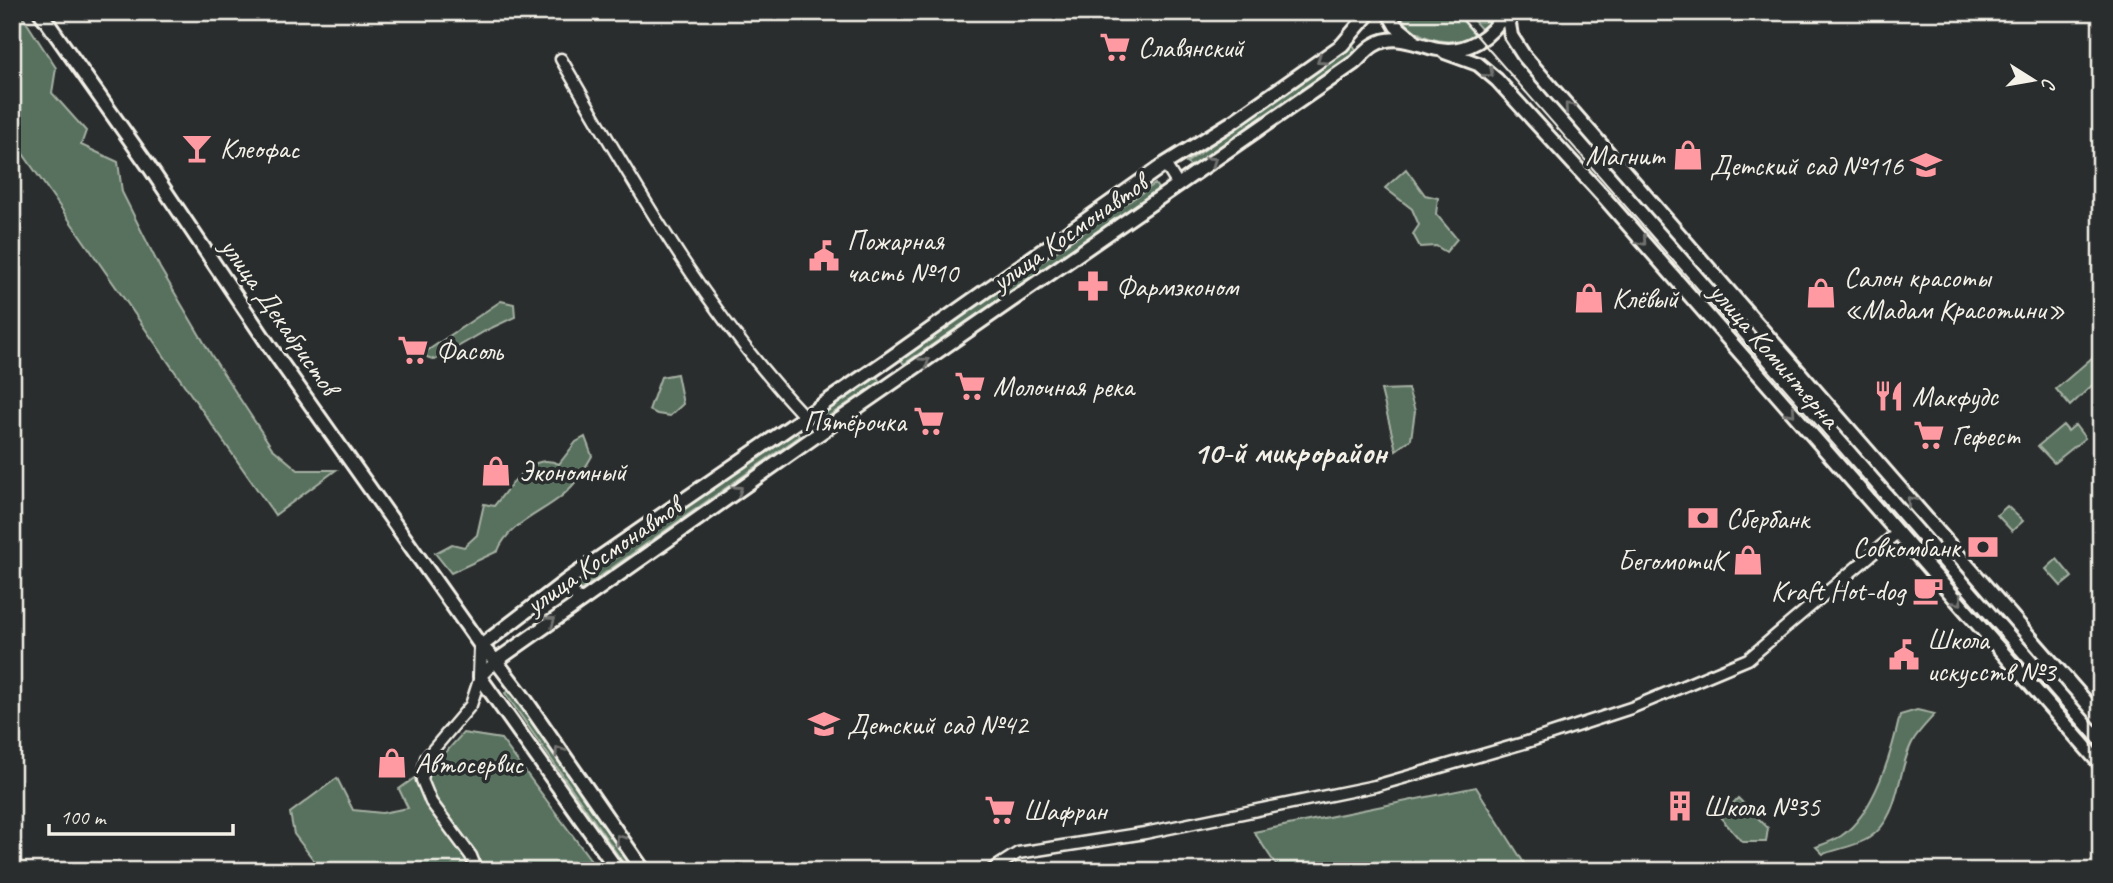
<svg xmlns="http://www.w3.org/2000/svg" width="2113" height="883" font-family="Caveat,sans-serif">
<rect width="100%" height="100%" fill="#2a2d2e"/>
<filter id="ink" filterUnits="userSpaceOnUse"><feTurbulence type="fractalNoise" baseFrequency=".0143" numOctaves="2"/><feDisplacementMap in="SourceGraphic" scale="14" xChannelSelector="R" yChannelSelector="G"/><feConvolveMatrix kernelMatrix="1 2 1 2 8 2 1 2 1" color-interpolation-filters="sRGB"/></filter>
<g filter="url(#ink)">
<path fill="#58715e" stroke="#a6b1a3" stroke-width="2" d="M1398,12H1455L1476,36C1446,48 1415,40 1398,12Z
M1466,12H1497L1482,30Z
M21,14L56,68L52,93L86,131L81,145L118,162L122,192L160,268L212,356L272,448L298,470H336L275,515L12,138V18Z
M1353,45L1357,51L1192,167L1186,163Z
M1406,169L1425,195L1438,198L1436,214L1457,239L1446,252L1436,246L1420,247L1413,234L1419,225L1412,209L1385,188Z
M1155,184L1159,190L904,364L899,357Z
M501,301L514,304L515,317L487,330L435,360L421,355Z
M2101,350V377L2070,406L2056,389Z
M677,374L683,404L670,416L657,414L649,410L661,377Z
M876,375L880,382L815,425L811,419Z
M1408,389L1415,411L1411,439L1396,450L1381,390Z
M2063,425L2068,431L2075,425L2085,438L2054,463L2038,446Z
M795,430L800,436L579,591L574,582Z
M585,437L592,456C584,470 576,484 563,495C542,513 507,525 498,551L451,573L435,553L452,544L464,547L477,535L484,504L494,506C511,486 531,450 559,464L576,442Z
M2007,506L2023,521L2012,531L1997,515Z
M2057,559L2072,577L2061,586L2046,569Z
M511,689L637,871H629L505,693Z
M1917,710L1935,714C1928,722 1920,730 1914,739C1896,769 1902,817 1869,838C1857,846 1837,849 1823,854L1816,847C1824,844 1833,841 1841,836C1874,814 1892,752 1900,715Z
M463,733L501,739L599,871H322L294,834L290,813L337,778L353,810L382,813L408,808L399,789L438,761Z
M1476,787L1529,871H1280L1254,832Z
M1738,798L1768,828L1766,842H1742L1720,817Z"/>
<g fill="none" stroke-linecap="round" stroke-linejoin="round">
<g stroke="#f4f1e8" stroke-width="15">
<path id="minor" d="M561,59C634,184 705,311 804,416
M1165,164L1178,185
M566,581L579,601
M477,871L471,856L431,802L422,780L426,758L471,705L480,677L496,661
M990,871L1018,853L1145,833L1375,786L1527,742L1631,708L1748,659L1897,533"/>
</g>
<g stroke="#f4f1e8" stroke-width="18">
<path id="tertiary" d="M40,12L150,168L270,347L481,646L496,661L522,695L644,871
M1388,12L1396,26L1412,39
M1507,12L1511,36L1524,56L2101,719
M1445,52L1478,64L1497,80L1603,196L2101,765
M481,646L566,581L886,361L1165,164L1231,123L1342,45L1370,12
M481,646L480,677L618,871
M496,661L810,440L1354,63C1360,58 1367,49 1374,45C1396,32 1416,45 1438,49C1466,54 1492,37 1505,12"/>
</g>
<use href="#minor" stroke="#2a2d2e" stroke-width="10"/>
<use href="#tertiary" stroke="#2a2d2e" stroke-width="12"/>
<path stroke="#f4f1e8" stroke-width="2" d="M1456,12L2101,751"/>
</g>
<defs><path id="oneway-chevron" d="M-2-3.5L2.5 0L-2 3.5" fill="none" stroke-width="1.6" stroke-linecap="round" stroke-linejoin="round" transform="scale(1.75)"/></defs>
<g stroke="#71726f">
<use href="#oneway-chevron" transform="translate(1321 60) rotate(145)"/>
<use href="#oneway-chevron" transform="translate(1489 73) rotate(41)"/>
<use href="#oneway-chevron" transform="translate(1569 107) rotate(-131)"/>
<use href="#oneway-chevron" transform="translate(1212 161) rotate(-35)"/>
<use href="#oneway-chevron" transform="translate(1642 241) rotate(49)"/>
<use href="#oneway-chevron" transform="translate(925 362) rotate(-35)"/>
<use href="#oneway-chevron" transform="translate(1791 412) rotate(48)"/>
<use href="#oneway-chevron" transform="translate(738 490) rotate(-35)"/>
<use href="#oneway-chevron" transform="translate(1911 501) rotate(-131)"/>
<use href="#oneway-chevron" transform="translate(1958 601) rotate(48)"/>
<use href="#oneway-chevron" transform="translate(551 621) rotate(-35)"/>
<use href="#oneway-chevron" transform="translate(559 751) rotate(-124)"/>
<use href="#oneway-chevron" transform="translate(620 839) rotate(-127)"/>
</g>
</g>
<defs>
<g id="supermarket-bare" transform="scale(2.415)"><path d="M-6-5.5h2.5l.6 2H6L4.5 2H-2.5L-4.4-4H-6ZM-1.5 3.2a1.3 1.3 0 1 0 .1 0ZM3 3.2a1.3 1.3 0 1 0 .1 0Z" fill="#ff9aa2" stroke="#2a2d2e" stroke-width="2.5" paint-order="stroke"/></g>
<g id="bar-bare" transform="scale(2.415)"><path d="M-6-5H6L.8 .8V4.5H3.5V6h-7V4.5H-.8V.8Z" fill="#ff9aa2" stroke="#2a2d2e" stroke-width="2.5" paint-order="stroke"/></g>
<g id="shop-bare" transform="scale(2.415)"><path d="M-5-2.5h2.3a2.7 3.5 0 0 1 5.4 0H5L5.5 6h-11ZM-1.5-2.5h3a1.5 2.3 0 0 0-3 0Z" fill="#ff9aa2" stroke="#2a2d2e" stroke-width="2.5" paint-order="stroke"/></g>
<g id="school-bare" transform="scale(2.415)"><path d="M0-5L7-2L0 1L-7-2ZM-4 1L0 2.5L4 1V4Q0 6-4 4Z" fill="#ff9aa2" stroke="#2a2d2e" stroke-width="2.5" paint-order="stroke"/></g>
<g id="civic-bare" transform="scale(2.415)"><path d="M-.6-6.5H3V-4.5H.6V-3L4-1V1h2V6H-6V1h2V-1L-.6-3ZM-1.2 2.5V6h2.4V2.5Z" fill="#ff9aa2" stroke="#2a2d2e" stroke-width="2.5" paint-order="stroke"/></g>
<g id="pharmacy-bare" transform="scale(2.415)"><path d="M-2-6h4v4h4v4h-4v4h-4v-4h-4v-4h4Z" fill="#ff9aa2" stroke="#2a2d2e" stroke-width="2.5" paint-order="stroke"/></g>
<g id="restaurant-bare" transform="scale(2.415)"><path d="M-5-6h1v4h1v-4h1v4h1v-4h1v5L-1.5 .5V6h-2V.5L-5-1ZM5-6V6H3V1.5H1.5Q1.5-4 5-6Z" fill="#ff9aa2" stroke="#2a2d2e" stroke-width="2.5" paint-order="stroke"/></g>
<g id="bank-bare" transform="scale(2.415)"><path d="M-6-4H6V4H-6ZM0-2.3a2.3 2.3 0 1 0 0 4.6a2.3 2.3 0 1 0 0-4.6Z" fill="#ff9aa2" stroke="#2a2d2e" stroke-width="2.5" paint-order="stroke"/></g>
<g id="cafe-bare" transform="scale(2.415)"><path d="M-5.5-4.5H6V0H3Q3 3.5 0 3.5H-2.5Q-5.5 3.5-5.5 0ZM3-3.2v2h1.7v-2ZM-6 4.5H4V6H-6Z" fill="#ff9aa2" stroke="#2a2d2e" stroke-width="2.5" paint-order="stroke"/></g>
<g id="building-bare" transform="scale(2.415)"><path d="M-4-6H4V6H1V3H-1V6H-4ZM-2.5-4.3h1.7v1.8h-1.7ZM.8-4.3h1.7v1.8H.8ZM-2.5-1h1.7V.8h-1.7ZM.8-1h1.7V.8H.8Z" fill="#ff9aa2" stroke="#2a2d2e" stroke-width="2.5" paint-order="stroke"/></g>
</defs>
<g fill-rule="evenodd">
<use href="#supermarket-bare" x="1115" y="47"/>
<use href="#bar-bare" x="197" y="148"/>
<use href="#shop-bare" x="1688" y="155"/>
<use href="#school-bare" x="1926" y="165"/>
<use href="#civic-bare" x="824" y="256"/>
<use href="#pharmacy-bare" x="1093" y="286"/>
<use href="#shop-bare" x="1821" y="293"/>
<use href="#shop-bare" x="1589" y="298"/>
<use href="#supermarket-bare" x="413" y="350"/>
<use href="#supermarket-bare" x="970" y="386"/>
<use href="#restaurant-bare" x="1889" y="396"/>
<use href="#supermarket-bare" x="929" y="421"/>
<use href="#supermarket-bare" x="1929" y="435"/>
<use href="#shop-bare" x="496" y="471"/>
<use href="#bank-bare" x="1703" y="518"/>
<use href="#bank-bare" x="1983" y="547"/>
<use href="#shop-bare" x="1748" y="560"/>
<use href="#cafe-bare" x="1928" y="590"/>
<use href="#civic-bare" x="1904" y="655"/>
<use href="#school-bare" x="824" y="724"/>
<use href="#shop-bare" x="392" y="763"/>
<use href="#building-bare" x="1680" y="806"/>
<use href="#supermarket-bare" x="1000" y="810"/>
</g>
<g text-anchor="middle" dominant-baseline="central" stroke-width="7" stroke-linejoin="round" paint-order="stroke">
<g font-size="28" fill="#f4f1e8" stroke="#2a2d2e" text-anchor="start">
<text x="1138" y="47">Славянский</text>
<text x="220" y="148">Клеофас</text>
<text x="1665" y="155" text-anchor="end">Магнит</text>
<text x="1903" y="165" text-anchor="end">Детский сад №116</text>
<text x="847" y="240">Пожарная<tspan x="847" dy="32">часть №10</tspan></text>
<text x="1844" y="277">Салон красоты<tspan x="1844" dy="32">«Мадам Красотини»</tspan></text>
<text x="1116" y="286">Фармэконом</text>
<text x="1612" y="298">Клёвый</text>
<text x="436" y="350">Фасоль</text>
<text x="993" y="386">Молочная река</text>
<text x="1912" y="396">Макфудс</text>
<text x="906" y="421" text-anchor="end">Пятёрочка</text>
<text x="1952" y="435">Гефест</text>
<text x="519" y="471">Экономный</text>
<text x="1726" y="518">Сбербанк</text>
<text x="1960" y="547" text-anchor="end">Совкомбанк</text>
<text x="1725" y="560" text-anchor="end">БегомотиК</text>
<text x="1905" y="590" text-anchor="end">Kraft Hot-dog</text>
<text x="1927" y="639">Школа<tspan x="1927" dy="32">искусств №3</tspan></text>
<text x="847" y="724">Детский сад №42</text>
<text x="415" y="763">Автосервис</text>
<text x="1703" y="806">Школа №35</text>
<text x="1023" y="810">Шафран</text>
</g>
<g font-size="28" fill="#f4f1e8" stroke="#2a2d2e">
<text transform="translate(1069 232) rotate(-35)">улица Космонавтов</text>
<text transform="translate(280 316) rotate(55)">улица Декабристов</text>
<text transform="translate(1775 355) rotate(49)">улица Коминтерна</text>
<text transform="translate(603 555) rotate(-35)">улица Космонавтов</text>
</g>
<g font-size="32" font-weight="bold" fill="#f4f1e8" stroke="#2a2d2e">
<text x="1290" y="452">10-й микрорайон</text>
</g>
</g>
<rect width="2113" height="883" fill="none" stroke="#2a2d2e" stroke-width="42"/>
<rect x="21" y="21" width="2071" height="841" fill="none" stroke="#f4f1e8" stroke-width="2.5" filter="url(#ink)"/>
<g transform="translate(2033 80) rotate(101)" stroke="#2a2d2e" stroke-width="5" paint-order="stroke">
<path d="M0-5L12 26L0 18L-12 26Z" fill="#f4f1e8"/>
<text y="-10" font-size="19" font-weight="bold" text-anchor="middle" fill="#f4f1e8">С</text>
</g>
<path d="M49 824v10h184v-10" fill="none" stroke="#f4f1e8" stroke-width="3.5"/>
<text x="60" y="824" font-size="21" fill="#f4f1e8" stroke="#2a2d2e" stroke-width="5" paint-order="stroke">100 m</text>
</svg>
